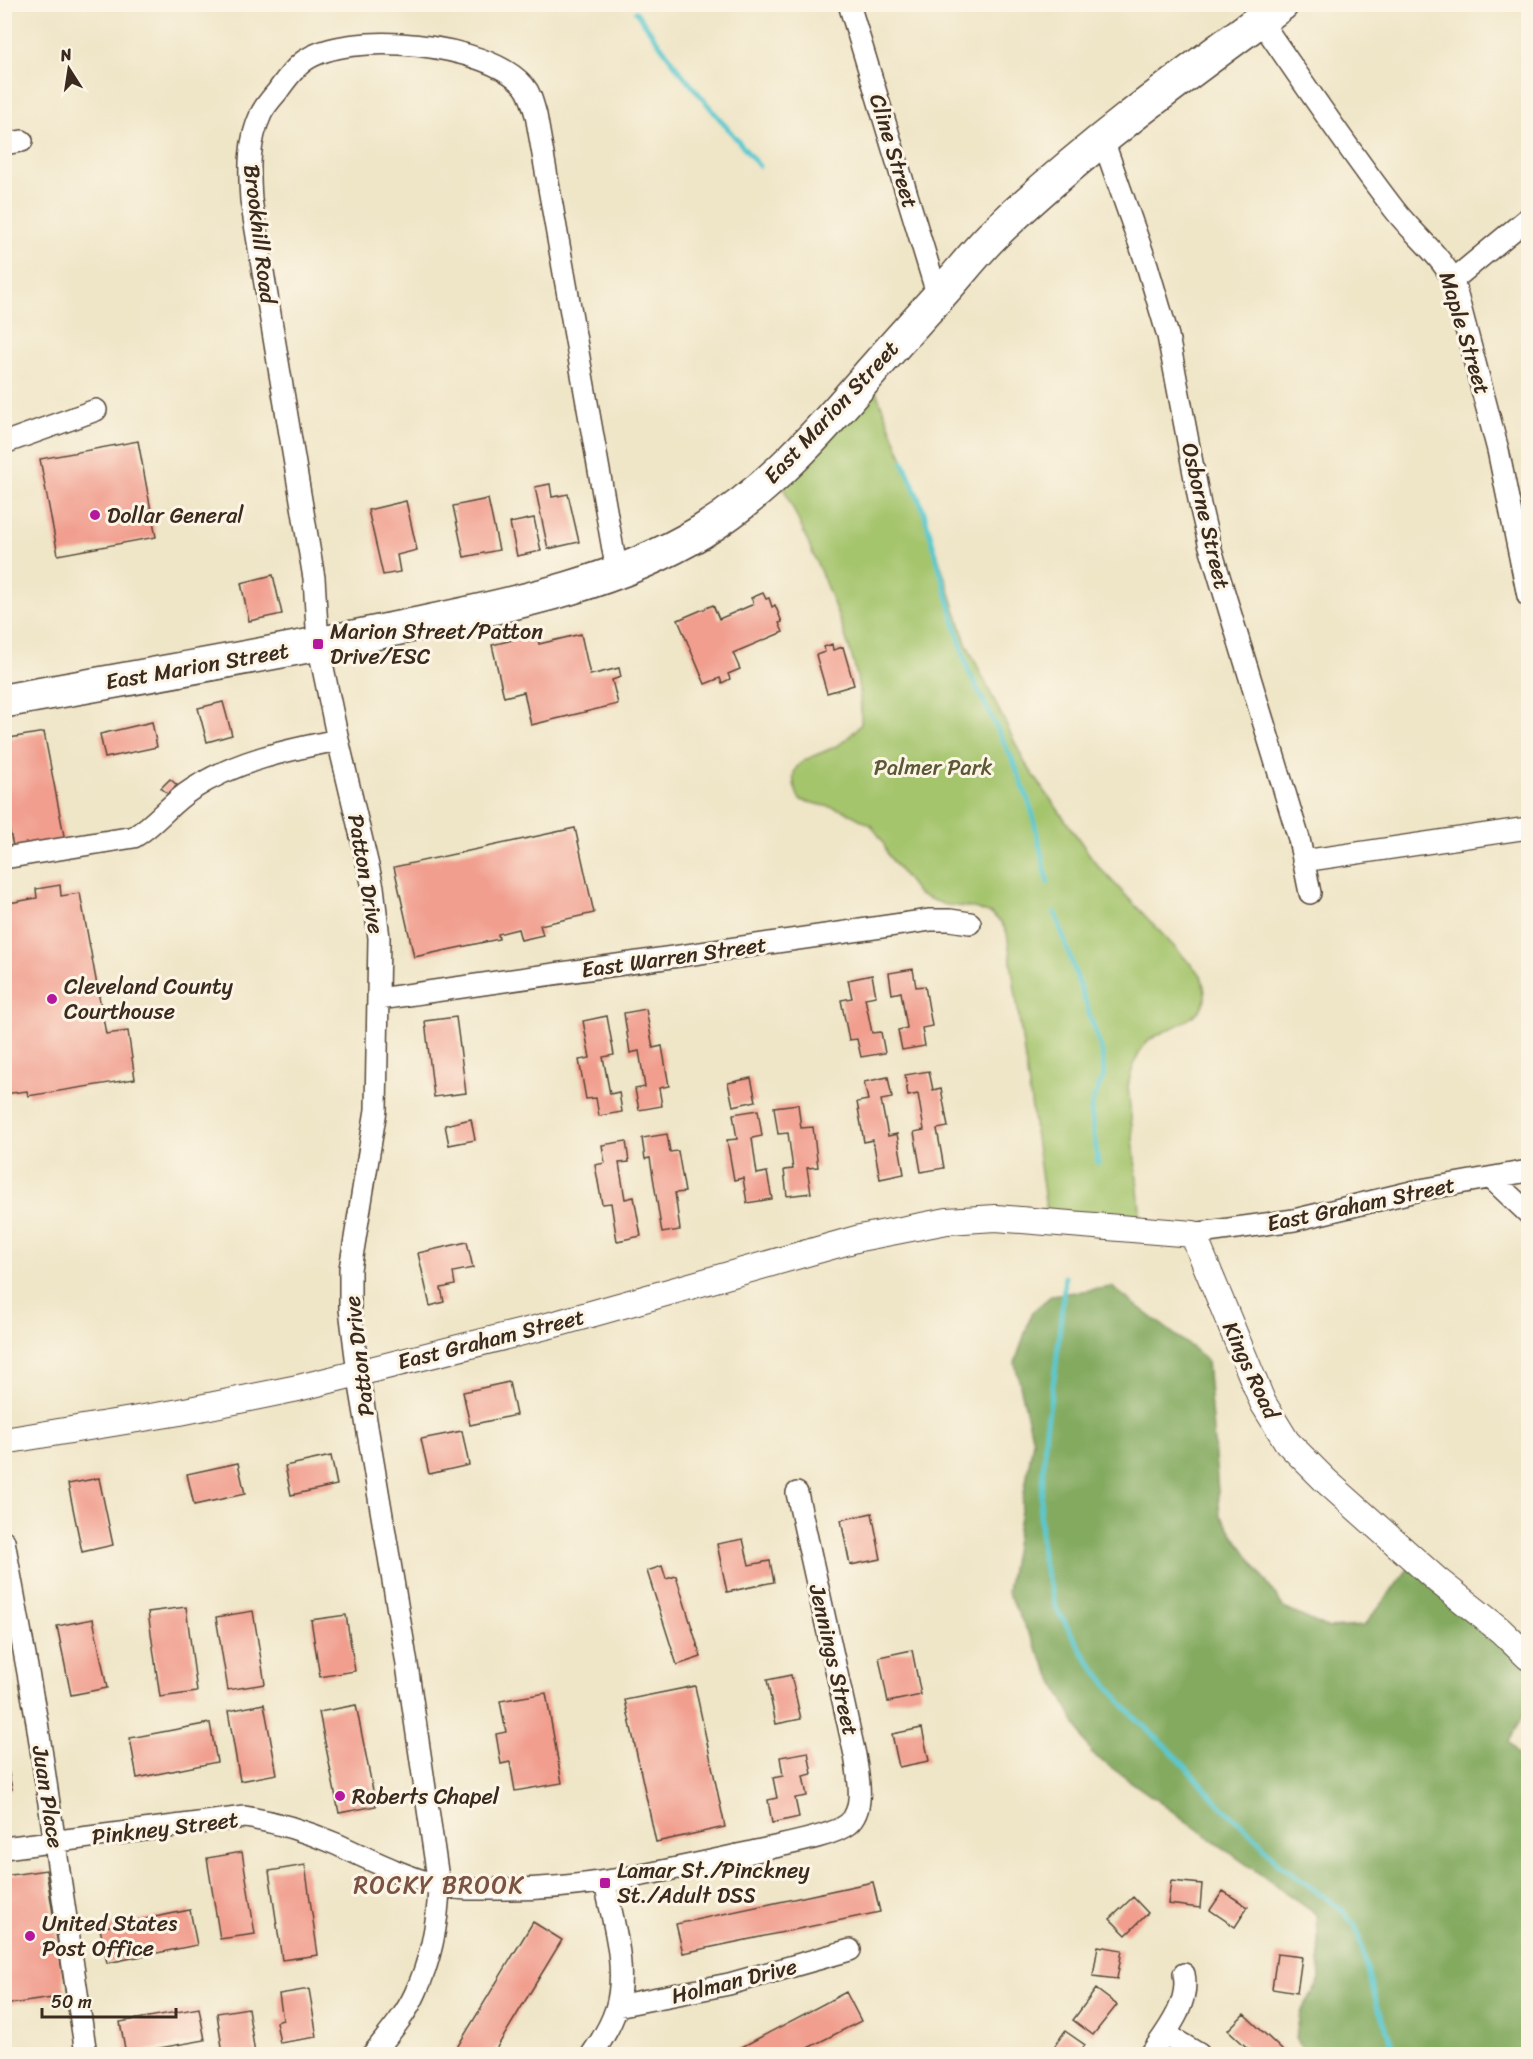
<svg xmlns="http://www.w3.org/2000/svg" width="1533" height="2059" font-family="Sriracha,sans-serif">
<rect width="100%" height="100%" fill="#fcf5e5"/>
<filter id="ink" filterUnits="userSpaceOnUse"><feTurbulence type="fractalNoise" baseFrequency=".0167" numOctaves="2"/><feDisplacementMap in="SourceGraphic" scale="12" xChannelSelector="R" yChannelSelector="G"/><feConvolveMatrix kernelMatrix="1 2 1 2 8 2 1 2 1" color-interpolation-filters="sRGB"/></filter>
<filter id="wash" filterUnits="userSpaceOnUse"><feTurbulence type="fractalNoise" baseFrequency=".008" numOctaves="4" result="noise"/><feDisplacementMap in="SourceGraphic" scale="24" xChannelSelector="R" yChannelSelector="G"/><feGaussianBlur stdDeviation="1.35" result="paint"/><feColorMatrix in="noise" values="0 0 0 0 0 0 0 0 0 0 0 0 0 0 0 0 0 1.4 0 .05"/><feComposite in="paint" operator="in"/></filter>
<g filter="url(#wash)">
<rect width="100%" height="100%" fill="#efe5c7"/>
<path fill="#a5c56d" stroke="#707846" stroke-width="1.5" d="M869,374L923,509L966,643L1025,763L1097,865L1201,975C1203,983 1206,992 1205,999C1200,1023 1161,1028 1146,1043C1136,1055 1131,1072 1128,1086L1142,1231L1048,1222L1007,933L1001,922L991,914L974,908L946,905L919,895L888,855L882,840L871,825L843,810L800,800C778,757 816,759 840,744C848,738 855,731 861,724C863,684 849,645 835,608C818,562 797,518 777,473Z"/>
<path fill="#84aa60" stroke="#606a3f" stroke-width="1.5" d="M1112,1287L1195,1350L1207,1361L1220,1515L1284,1608L1327,1628L1364,1626L1415,1560L1528,1657V1706L1509,1742L1519,1758L1528,1767V2054H1305L1295,2038L1300,2014L1320,1980L1317,1915L1091,1753L1007,1592L1033,1441L1015,1363L1032,1312L1052,1295Z"/>
<g fill="none" stroke-linecap="round" stroke-linejoin="round">
<path stroke="#5ac8cf" stroke-width="5" d="M636,12L678,69L759,166
M903,461L923,509L968,670L1015,765L1031,808L1048,883
M1055,912L1102,1052L1104,1075L1093,1100L1091,1112L1098,1163
M1065,1277L1056,1365L1046,1429L1040,1516L1042,1559L1056,1608L1087,1659L1130,1713L1175,1755L1219,1804L1250,1832L1280,1865L1341,1909L1356,1927L1377,2004L1392,2044L1400,2054"/>
</g>
<g id="blocks">
<path fill="#f19e8e" d="M138,441L156,537L58,555L40,459Z
M550,484L552,497L568,494L579,542L548,549L535,487Z
M488,499L499,550L464,557L453,506Z
M406,501L417,550L397,555L400,572L383,575L368,510Z
M534,518L541,551L517,556L510,523Z
M273,575L282,614L249,621L241,583Z
M763,593L766,599L769,598L772,607L775,605L782,622L779,623L783,632L733,653L740,669L728,674L730,679L722,683L720,678L705,684L678,620L713,605L719,619L754,604L751,598Z
M537,634L539,644L581,634L590,675L619,668L621,677L612,680L618,704L531,725L524,692L504,697L492,645Z
M832,644L833,650L843,647L854,685L827,693L816,655L825,652L824,647Z
M223,702L232,735L207,742L198,708Z
M152,722L157,747L105,758L100,734Z
M44,732L65,841L14,851L4,804V739Z
M170,779L177,785L168,794L161,788Z
M575,828L594,913L540,925L543,935L521,940L518,929L498,934L499,939L414,957L394,867Z
M60,885L61,896L80,893L106,1034L128,1031L135,1079L28,1096L27,1091L4,1094V904L37,898L36,889Z
M913,969L916,987L925,986L932,1026L922,1028L925,1046L902,1050L898,1030L907,1028L901,992L892,994L889,973Z
M872,975L876,996L865,998L872,1033L881,1032L885,1053L861,1057L857,1039L849,1040L841,1000L852,998L848,980Z
M646,1009L653,1048L662,1046L669,1086L659,1088L662,1106L639,1110L635,1089L645,1087L639,1051L630,1053L624,1013Z
M607,1016L614,1055L603,1057L610,1094L619,1092L622,1112L599,1116L596,1098L586,1099L579,1060L590,1058L583,1021Z
M456,1017L466,1093L434,1097L425,1021Z
M929,1071L933,1090L941,1088L948,1127L937,1129L944,1168L921,1172L914,1132L924,1130L918,1094L908,1096L905,1075Z
M888,1077L892,1098L881,1100L888,1136L897,1134L904,1174L880,1179L873,1140L864,1142L857,1102L868,1100L864,1082Z
M751,1078L756,1101L733,1106L728,1083Z
M798,1104L801,1128L813,1127L818,1167L807,1168L811,1193L787,1196L784,1170L793,1169L788,1133L778,1134L774,1107Z
M758,1110L762,1136L752,1138L757,1174L767,1172L772,1199L747,1203L743,1178L734,1180L727,1140L737,1139L733,1114Z
M471,1119L475,1140L449,1145L445,1125Z
M667,1134L670,1152L678,1151L685,1192L675,1193L680,1230L662,1233L650,1158L645,1159L642,1138Z
M626,1141L629,1162L619,1163L625,1199L634,1197L641,1236L617,1241L611,1203L602,1204L595,1165L605,1163L602,1145Z
M467,1242L473,1268L453,1272L455,1285L441,1288L444,1302L430,1306L418,1253Z
M509,1382L516,1415L470,1425L463,1392Z
M462,1431L469,1465L429,1474L421,1439Z
M331,1456L337,1485L291,1495L285,1466Z
M238,1463L245,1494L194,1505L187,1474Z
M99,1478L113,1545L82,1552L68,1484Z
M872,1513L881,1559L850,1565L841,1520Z
M743,1539L749,1565L770,1561L774,1582L727,1592L717,1544Z
M662,1566L666,1579L676,1576L701,1657L677,1665L647,1571Z
M186,1607L197,1692L160,1697L148,1612Z
M253,1611L265,1684L228,1690L216,1617Z
M346,1615L355,1671L320,1677L311,1620Z
M93,1619L107,1688L71,1695L57,1626Z
M912,1650L921,1695L888,1702L879,1657Z
M791,1675L801,1719L776,1724L767,1680Z
M695,1686L725,1827L656,1842L625,1700Z
M546,1693L562,1783L515,1791L510,1762L501,1764L496,1734L506,1732L500,1701Z
M264,1704L277,1774L240,1781L228,1711Z
M356,1705L376,1806L339,1813L319,1712Z
M210,1723L217,1762L137,1778L130,1738Z
M922,1728L929,1761L899,1767L892,1734Z
M4,1750L12,1789L4,1790Z
M808,1752L812,1774L803,1776L807,1796L795,1798L799,1817L772,1823L768,1800L777,1798L773,1778L783,1776L780,1757Z
M242,1852L255,1934L220,1939L207,1858Z
M305,1865L318,1955L282,1960L269,1871Z
M46,1870L66,1996L4,2005V1876Z
M1171,1881L1202,1884L1200,1908L1168,1904Z
M873,1882L880,1912L683,1953L676,1924Z
M1223,1891L1248,1907L1235,1927L1210,1910Z
M1133,1897L1148,1913L1126,1935L1110,1919Z
M190,1910L197,1945L107,1963L100,1928Z
M533,1922L562,1940L493,2054H453Z
M1098,1946L1122,1950L1117,1979L1093,1976Z
M1277,1954L1302,1957L1297,1993L1272,1989Z
M309,1989L317,2037L280,2043L276,2022L283,2020L279,1994Z
M1096,1989L1117,2005L1093,2035L1073,2020Z
M846,1992L861,2021L796,2054H739L736,2050Z
M199,2008L205,2040L126,2054L120,2022Z
M248,2008L255,2054H223L217,2013Z
M1244,2014L1283,2051L1279,2054H1254L1228,2030Z
M1065,2031L1085,2045L1078,2054H1049Z"/>
</g>
</g>
<g filter="url(#ink)">
<use href="#blocks" fill-opacity="0" stroke="#564637" stroke-width="1.5"/>
<g fill="none" stroke-linecap="round" stroke-linejoin="round">
<g stroke="#564637" stroke-width="24">
<path id="minor" d="M849,4L938,297
M1260,20C1304,83 1347,148 1394,209C1413,234 1438,252 1453,280L1498,450L1528,596
M1103,140L1147,265L1168,336L1200,505L1209,543L1299,839L1310,893
M4,144L22,141
M1453,280L1528,218
M4,443L96,410
M4,858L134,837C156,824 169,804 191,790C235,761 287,750 338,740
M1303,861L1528,828
M379,999L930,920H950L970,923
M1491,1178L1528,1213
M1193,1234L1294,1220L1420,1190L1528,1171
M4,1541L37,1722L86,2054
M4,1848L245,1817C277,1822 306,1831 336,1844C369,1859 402,1876 437,1885C457,1890 480,1889 501,1889C591,1890 673,1869 761,1850C781,1845 832,1837 848,1824C866,1809 858,1776 855,1755L797,1493
M617,2006L729,1984L850,1950
M1165,2034L1199,2054
M373,2054C388,2035 405,2016 415,1994C431,1960 438,1922 439,1885L406,1658L358,1373L350,1309V1269L376,1110L379,938L373,887L338,740L318,644L314,578L251,200C249,170 248,142 261,114C264,107 271,99 277,92C284,82 293,69 304,61C349,29 488,43 524,86C531,94 533,105 536,115L617,572
M592,2054C602,2040 611,2025 616,2009C628,1969 613,1922 605,1883
M1151,2054C1167,2031 1190,2003 1184,1974"/>
</g>
<g stroke="#564637" stroke-width="28">
<path id="tertiary" d="M4,1441L180,1412L298,1388L559,1323L860,1238L947,1221L996,1218L1193,1234L1263,1403L1287,1442L1326,1481L1437,1580L1500,1630L1528,1657"/>
</g>
<g stroke="#564637" stroke-width="36">
<path id="primary" d="M4,701C136,677 268,655 399,628C502,606 610,587 701,532C768,491 821,431 871,372C896,343 922,315 947,287C962,270 976,252 992,236C1081,150 1182,77 1282,4"/>
</g>
<use href="#minor" stroke="#fff" stroke-width="21"/>
<use href="#tertiary" stroke="#fff" stroke-width="26"/>
<use href="#primary" stroke="#fff" stroke-width="33"/>
</g>
</g>
<g fill="#b5179e" stroke="#fcf5e5" stroke-width="2">
<circle cx="95" cy="515" r="6"/>
<rect x="312" y="638" width="12" height="12" rx="3"/>
<circle cx="52" cy="999" r="6"/>
<circle cx="340" cy="1796" r="6"/>
<rect x="599" y="1877" width="12" height="12" rx="3"/>
<circle cx="30" cy="1936" r="6"/>
</g>
<g text-anchor="middle" dominant-baseline="central" stroke-width="6" stroke-linejoin="round" paint-order="stroke">
<g font-size="22" fill="#3b2a1e" stroke="#fcf5e5">
<text transform="translate(894 151) rotate(73)">Cline Street</text>
<text transform="translate(260 234) rotate(83)">Brookhill Road</text>
<text transform="translate(1465 333) rotate(73)">Maple Street</text>
<text transform="translate(831 412) rotate(-47)">East Marion Street</text>
<text transform="translate(1206 516) rotate(77)">Osborne Street</text>
<text transform="translate(197 666) rotate(-10)">East Marion Street</text>
<text transform="translate(366 874) rotate(80)">Patton Drive</text>
<text transform="translate(674 957) rotate(-8)">East Warren Street</text>
<text transform="translate(1361 1204) rotate(-12)">East Graham Street</text>
<text transform="translate(491 1339) rotate(-14)">East Graham Street</text>
<text transform="translate(359 1356) rotate(-97)">Patton Drive</text>
<text transform="translate(1251 1370) rotate(65)">Kings Road</text>
<text transform="translate(834 1660) rotate(77)">Jennings Street</text>
<text transform="translate(48 1797) rotate(81)">Juan Place</text>
<text transform="translate(165 1828) rotate(-7)">Pinkney Street</text>
<text transform="translate(734 1981) rotate(-14)">Holman Drive</text>
</g>
<g font-size="22" fill="#3b2a1e" stroke="#fcf5e5" text-anchor="start">
<text x="107" y="515">Dollar General</text>
<text x="330" y="631">Marion Street/Patton<tspan x="330" dy="25">Drive/ESC</tspan></text>
<text x="64" y="986">Cleveland County<tspan x="64" dy="25">Courthouse</tspan></text>
<text x="352" y="1796">Roberts Chapel</text>
<text x="617" y="1870">Lamar St./Pinckney<tspan x="617" dy="25">St./Adult DSS</tspan></text>
<text x="42" y="1923">United States<tspan x="42" dy="25">Post Office</tspan></text>
</g>
<g font-size="22" fill="#5b5836" stroke="#fcf5e5">
<text x="933" y="767">Palmer Park</text>
</g>
<g font-size="24" letter-spacing="1.5" fill="#7b5345" stroke="#fcf5e5">
<text x="439" y="1885">ROCKY BROOK</text>
</g>
</g>
<rect width="1533" height="2059" fill="none" stroke="#fcf5e5" stroke-width="24"/>
<g transform="translate(69 69) rotate(348)" stroke="#fcf5e5" stroke-width="4.5" paint-order="stroke">
<path d="M0-4.5L10 22L0 15L-10 22Z" fill="#3b2a1e"/>
<text y="-9" font-size="16" font-weight="bold" text-anchor="middle" fill="#3b2a1e">N</text>
</g>
<path d="M42 2008v9h134v-9" fill="none" stroke="#3b2a1e" stroke-width="3"/>
<text x="51" y="2008" font-size="18" fill="#3b2a1e" stroke="#fcf5e5" stroke-width="4.5" paint-order="stroke">50 m</text>
</svg>
